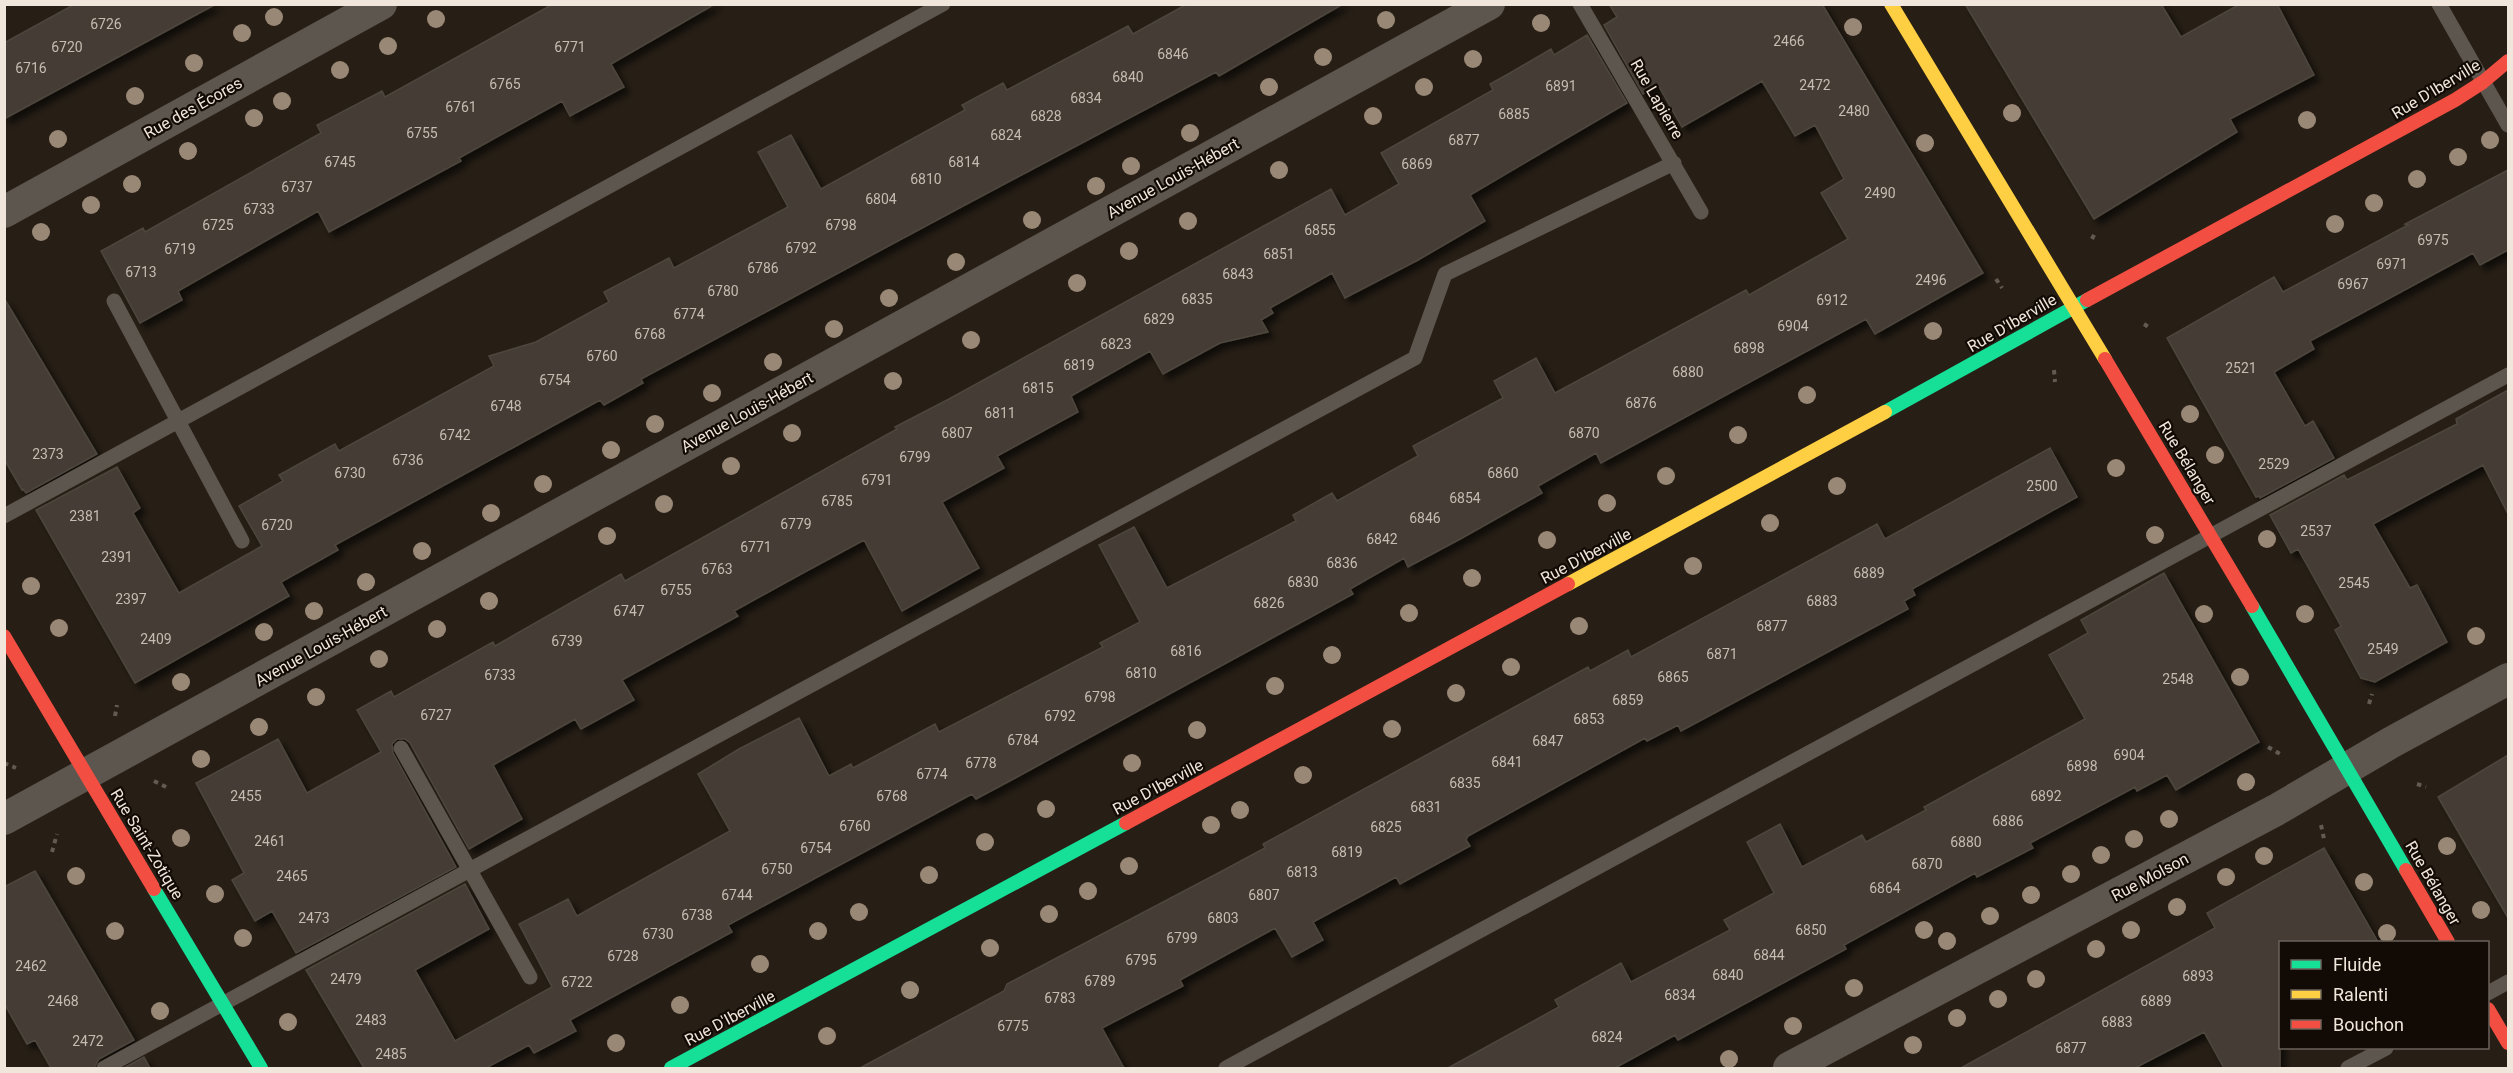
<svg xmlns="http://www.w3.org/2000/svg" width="2513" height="1073" font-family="Roboto,sans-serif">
<defs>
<filter id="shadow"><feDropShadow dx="5.5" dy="5.5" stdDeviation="3" flood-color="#0009"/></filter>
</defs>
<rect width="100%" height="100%" fill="#271f16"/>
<path fill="#443e35" stroke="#4d463e" stroke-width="1.5" filter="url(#shadow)" d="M75,4H216L4,119V43Z
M553,4H715L611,64L624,87L570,116L562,101L459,158L461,161L329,232L318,211L178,291L182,300L140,323L101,251L143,228L145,232L321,133L317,125L382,91L385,97Z
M1187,4H1343L1219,76L1216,72L963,206L641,379L643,383L604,405L600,400L335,545L338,550L281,582L289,596L135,683L36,510L117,467L140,508L133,513L179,593L262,546L239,506L283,481L279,475L335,444L339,451L494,366L489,356L536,342L609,302L604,292L669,258L674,268L788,207L758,152L791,135L821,189L965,110L962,105L1003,83L1007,90L1128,26L1133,34Z
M1609,4H1822L1983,273L1875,334L1866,319L1601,463L1596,453L1538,486L1542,493L1462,538L1408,567L1404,558L1350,589L1353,594L1017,777L976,799L972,794L728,925L732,932L570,1020L576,1031L534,1053L529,1045L486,1068H364L306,970L465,884L489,929L415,970L455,1041L552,987L519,924L568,899L577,916L730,831L698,774L739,749L799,718L829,776L851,764L853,768L935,724L939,732L1103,647L1100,643L1140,622L1099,545L1134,527L1167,588L1296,521L1293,515L1332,493L1337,501L1418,456L1413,446L1503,398L1494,381L1536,358L1555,393L1746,290L1749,295L1848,239L1821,193L1844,179L1815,125L1795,136L1762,81L1682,127L1658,85L1643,94L1604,25L1617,17Z
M1965,4H2161L2181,37L2240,4H2277L2314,75L2230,119L2237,132L2094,219Z
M1587,35L1627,103L1470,195L1485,221L1418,260L1345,298L1332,273L1270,308L1273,313L1261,320L1268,332L1220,343L1163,374L1150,351L1071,396L1078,412L997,456L1004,468L942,502L979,568L902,611L864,540L801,574L734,611L738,616L622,680L634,700L581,729L575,719L493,765L522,819L469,849L410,743L405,739H397L392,744L393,753L456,867L296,953L272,911L255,921L232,880L244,873L196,783L278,739L307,793L381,752L357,710L391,691L394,697L493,642L495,646L621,574L625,581L897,429L895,427L949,399L1331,189L1345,215L1399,184L1381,153L1493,90L1490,84L1510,73L1551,49L1554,55Z
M2508,170V250L2480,265L2473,253L2310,341L2314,349L2274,372L2305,426L2313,421L2334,458L2260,498L2259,496L2256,497L2167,338L2274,277L2283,292L2408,225L2405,224Z
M4,298L97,454L26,493L23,489L22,490L4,459Z
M2508,390V514L2483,465L2373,524L2410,588L2417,585L2447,642L2375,682L2361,678L2335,630L2341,626L2298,549L2291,553L2270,515L2344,475L2347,480L2457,424L2456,419Z
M2050,448L2077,497L1912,589L1915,595L1904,601L1908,609L1681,731L1678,725L1647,741L1645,738L1468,836L1466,840L1470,846L1400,884L1396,877L1313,922L1323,940L1292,957L1275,928L1180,980L1183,986L1102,1028L1124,1068H860L1004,991L1007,984L1224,870L1265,848L1263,844L1588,667L1590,671L1628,650L1631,657L1877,524L1885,539Z
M2164,573L2259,742L2176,790L2167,775L2137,791L2135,787L2030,843L2033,848L1977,877L1975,873L1844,945L1846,949L1724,1015L1678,1040L1675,1035L1615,1068H1448L1559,1007L1555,1000L1621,963L1631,982L1730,930L1724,920L1774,893L1747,842L1780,824L1802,867L1862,835L1866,842L1926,810L1924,807L2085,719L2049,655L2088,633L2081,620Z
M2508,755V918L2438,797Z
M2324,848L2378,942H2280V1068H2224L2204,1032L2135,1068H1961L2215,928L2207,913Z
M35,871L134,1040L99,1059L94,1068H51L35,1040L27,1044L4,1003V887Z
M144,1057L150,1068H124Z"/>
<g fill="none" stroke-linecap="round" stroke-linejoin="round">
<path stroke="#625b54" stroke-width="4" stroke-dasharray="4.5 4.5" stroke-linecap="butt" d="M2092,239L2096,231
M1996,279L2002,288
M2144,324L2150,328
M2054,370L2055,382
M2369,704L2372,694
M115,716L117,705
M2268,747L2282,755
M4,763L16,768
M154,781L168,788
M2417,784L2426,787
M2321,825L2324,839
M52,852L57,834"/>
<path stroke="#5d564e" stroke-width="15" d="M1580,4L1701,212
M2439,4L2508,125
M114,301L242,541
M4,516L943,4
M401,748L530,977
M2488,993L2508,982
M104,1068L1415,358L1445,274L1674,163
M1226,1068L2508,375
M2348,1068L2386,1048"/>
<path stroke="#5d564e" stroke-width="32" d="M4,212L381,4
M4,819L1489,4
M1789,1068L2276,810L2392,742L2508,679"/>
<path stroke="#16e098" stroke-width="14" d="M1885,412L2087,300
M2252,606L2406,870
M154,889L261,1068
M671,1068L1126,823"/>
<path stroke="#ffcf43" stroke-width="14" d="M1891,4L2105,359
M1568,584L1885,412"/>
<path stroke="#f24e42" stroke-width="14" d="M2087,300L2455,100L2483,82L2508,61
M2105,359L2252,606
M4,636L154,889
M1126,823L1568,584
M2406,870L2448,942
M2488,1009L2508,1043"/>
</g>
<g fill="#9a8876">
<circle cx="274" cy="17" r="9"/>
<circle cx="436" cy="19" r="9"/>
<circle cx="1386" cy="20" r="9"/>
<circle cx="1541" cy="23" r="9"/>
<circle cx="1853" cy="27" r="9"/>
<circle cx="242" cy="33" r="9"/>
<circle cx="388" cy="46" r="9"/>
<circle cx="1323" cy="57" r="9"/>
<circle cx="1473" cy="59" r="9"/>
<circle cx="194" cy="63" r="9"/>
<circle cx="340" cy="70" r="9"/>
<circle cx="1269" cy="87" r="9"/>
<circle cx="1424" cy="87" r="9"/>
<circle cx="135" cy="96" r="9"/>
<circle cx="282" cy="101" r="9"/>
<circle cx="2012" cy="113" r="9"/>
<circle cx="1373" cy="116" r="9"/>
<circle cx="254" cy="118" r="9"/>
<circle cx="2307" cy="120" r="9"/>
<circle cx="1190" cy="133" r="9"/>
<circle cx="58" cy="139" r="9"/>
<circle cx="2490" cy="140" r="9"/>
<circle cx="1925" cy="143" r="9"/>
<circle cx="188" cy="151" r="9"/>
<circle cx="2458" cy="157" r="9"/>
<circle cx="1131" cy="166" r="9"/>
<circle cx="1279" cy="170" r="9"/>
<circle cx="2417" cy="179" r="9"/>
<circle cx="132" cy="184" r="9"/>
<circle cx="1096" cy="186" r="9"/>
<circle cx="2374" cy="203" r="9"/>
<circle cx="91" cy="205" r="9"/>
<circle cx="1032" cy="220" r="9"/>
<circle cx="1188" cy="221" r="9"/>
<circle cx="2335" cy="224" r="9"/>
<circle cx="41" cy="232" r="9"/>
<circle cx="1129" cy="251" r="9"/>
<circle cx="956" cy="262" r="9"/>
<circle cx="1077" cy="283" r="9"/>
<circle cx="889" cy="298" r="9"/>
<circle cx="834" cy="329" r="9"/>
<circle cx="1933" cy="331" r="9"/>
<circle cx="971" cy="340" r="9"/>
<circle cx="773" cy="362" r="9"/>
<circle cx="893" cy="381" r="9"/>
<circle cx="712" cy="393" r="9"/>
<circle cx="1807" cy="395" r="9"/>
<circle cx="2190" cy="414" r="9"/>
<circle cx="655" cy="424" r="9"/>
<circle cx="792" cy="433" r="9"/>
<circle cx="1738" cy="435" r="9"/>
<circle cx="611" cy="450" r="9"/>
<circle cx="2215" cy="455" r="9"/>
<circle cx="731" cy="466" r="9"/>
<circle cx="2116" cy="468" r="9"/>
<circle cx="1666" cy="476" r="9"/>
<circle cx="543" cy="484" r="9"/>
<circle cx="1837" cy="486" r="9"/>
<circle cx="1607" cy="503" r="9"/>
<circle cx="664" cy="504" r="9"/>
<circle cx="491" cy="513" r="9"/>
<circle cx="1770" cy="523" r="9"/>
<circle cx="2155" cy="535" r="9"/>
<circle cx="607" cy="536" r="9"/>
<circle cx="2267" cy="539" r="9"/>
<circle cx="1547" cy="540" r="9"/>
<circle cx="422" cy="551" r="9"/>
<circle cx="1693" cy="566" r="9"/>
<circle cx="1472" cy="578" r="9"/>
<circle cx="366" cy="582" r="9"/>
<circle cx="31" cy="586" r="9"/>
<circle cx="489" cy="601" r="9"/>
<circle cx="314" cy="611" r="9"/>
<circle cx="1409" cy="613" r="9"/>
<circle cx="2204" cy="614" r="9"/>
<circle cx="2305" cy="614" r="9"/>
<circle cx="1579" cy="626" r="9"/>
<circle cx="59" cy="628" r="9"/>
<circle cx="437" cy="629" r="9"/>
<circle cx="264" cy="632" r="9"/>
<circle cx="2476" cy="636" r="9"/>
<circle cx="1332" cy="655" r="9"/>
<circle cx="379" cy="659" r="9"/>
<circle cx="1511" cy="667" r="9"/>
<circle cx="2240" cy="677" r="9"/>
<circle cx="181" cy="682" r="9"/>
<circle cx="1275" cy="686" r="9"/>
<circle cx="1456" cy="693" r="9"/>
<circle cx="316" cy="697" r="9"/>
<circle cx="259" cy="727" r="9"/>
<circle cx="1392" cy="729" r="9"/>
<circle cx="1197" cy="730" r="9"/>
<circle cx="201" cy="759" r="9"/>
<circle cx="1132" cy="763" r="9"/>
<circle cx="1303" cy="775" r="9"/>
<circle cx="2246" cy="782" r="9"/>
<circle cx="1046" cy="809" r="9"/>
<circle cx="1240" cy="810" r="9"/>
<circle cx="2169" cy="819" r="9"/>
<circle cx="1211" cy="825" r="9"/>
<circle cx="181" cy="838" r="9"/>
<circle cx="2134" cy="839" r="9"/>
<circle cx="985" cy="842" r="9"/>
<circle cx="2447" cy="846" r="9"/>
<circle cx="2101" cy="855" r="9"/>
<circle cx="2264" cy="856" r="9"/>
<circle cx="1129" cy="866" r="9"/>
<circle cx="2071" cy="874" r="9"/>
<circle cx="929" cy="875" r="9"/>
<circle cx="76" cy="876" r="9"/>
<circle cx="2226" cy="877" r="9"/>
<circle cx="2364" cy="882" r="9"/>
<circle cx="1088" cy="891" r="9"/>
<circle cx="215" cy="894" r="9"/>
<circle cx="2031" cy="895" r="9"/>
<circle cx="2177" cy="907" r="9"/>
<circle cx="2481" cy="910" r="9"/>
<circle cx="859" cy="912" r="9"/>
<circle cx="1049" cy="914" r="9"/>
<circle cx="1990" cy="916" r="9"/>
<circle cx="1924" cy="930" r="9"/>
<circle cx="2131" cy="930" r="9"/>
<circle cx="115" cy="931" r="9"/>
<circle cx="818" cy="931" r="9"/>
<circle cx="2387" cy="933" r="9"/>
<circle cx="243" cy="938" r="9"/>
<circle cx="1947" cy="941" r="9"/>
<circle cx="990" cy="948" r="9"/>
<circle cx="2096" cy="949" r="9"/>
<circle cx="760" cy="964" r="9"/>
<circle cx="2036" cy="979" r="9"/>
<circle cx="1854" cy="988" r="9"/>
<circle cx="910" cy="990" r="9"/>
<circle cx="1998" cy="999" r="9"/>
<circle cx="680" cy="1005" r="9"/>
<circle cx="160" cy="1011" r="9"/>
<circle cx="1957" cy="1018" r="9"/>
<circle cx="288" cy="1022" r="9"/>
<circle cx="1793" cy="1026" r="9"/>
<circle cx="827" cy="1036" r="9"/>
<circle cx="616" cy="1043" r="9"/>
<circle cx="1913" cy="1045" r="9"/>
<circle cx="1729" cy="1059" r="9"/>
</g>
<g text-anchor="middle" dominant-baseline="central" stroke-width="4.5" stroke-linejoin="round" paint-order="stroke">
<g font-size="14" fill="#c6bcb2">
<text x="106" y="24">6726</text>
<text x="1789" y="41">2466</text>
<text x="67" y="47">6720</text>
<text x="570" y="47">6771</text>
<text x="1173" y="54">6846</text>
<text x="31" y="68">6716</text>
<text x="1128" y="77">6840</text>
<text x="505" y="84">6765</text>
<text x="1815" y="85">2472</text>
<text x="1561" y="86">6891</text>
<text x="1086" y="98">6834</text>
<text x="461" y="107">6761</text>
<text x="1854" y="111">2480</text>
<text x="1514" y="114">6885</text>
<text x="1046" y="116">6828</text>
<text x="422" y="133">6755</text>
<text x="1006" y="135">6824</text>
<text x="1464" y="140">6877</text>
<text x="340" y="162">6745</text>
<text x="964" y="162">6814</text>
<text x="1417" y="164">6869</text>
<text x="926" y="179">6810</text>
<text x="297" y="187">6737</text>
<text x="1880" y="193">2490</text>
<text x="881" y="199">6804</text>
<text x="259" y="209">6733</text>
<text x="218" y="225">6725</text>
<text x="841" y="225">6798</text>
<text x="1320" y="230">6855</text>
<text x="2433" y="240">6975</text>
<text x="801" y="248">6792</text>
<text x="180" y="249">6719</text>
<text x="1279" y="254">6851</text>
<text x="2392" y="264">6971</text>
<text x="763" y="268">6786</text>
<text x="141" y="272">6713</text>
<text x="1238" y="274">6843</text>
<text x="1931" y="280">2496</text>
<text x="2353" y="284">6967</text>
<text x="723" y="291">6780</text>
<text x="1197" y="299">6835</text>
<text x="1832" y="300">6912</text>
<text x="689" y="314">6774</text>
<text x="1159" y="319">6829</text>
<text x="1793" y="326">6904</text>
<text x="650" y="334">6768</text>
<text x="1116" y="344">6823</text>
<text x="1749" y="348">6898</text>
<text x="602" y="356">6760</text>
<text x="1079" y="365">6819</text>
<text x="2241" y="368">2521</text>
<text x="1688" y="372">6880</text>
<text x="555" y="380">6754</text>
<text x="1038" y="388">6815</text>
<text x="1641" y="403">6876</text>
<text x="506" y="406">6748</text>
<text x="1000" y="413">6811</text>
<text x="957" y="433">6807</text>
<text x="1584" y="433">6870</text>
<text x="455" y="435">6742</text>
<text x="48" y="454">2373</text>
<text x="915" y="457">6799</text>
<text x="408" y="460">6736</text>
<text x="2274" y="464">2529</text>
<text x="350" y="473">6730</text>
<text x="1503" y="473">6860</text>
<text x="877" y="480">6791</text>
<text x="2042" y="486">2500</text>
<text x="1465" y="498">6854</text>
<text x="837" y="501">6785</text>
<text x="85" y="516">2381</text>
<text x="1425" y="518">6846</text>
<text x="796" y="524">6779</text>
<text x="277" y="525">6720</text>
<text x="2316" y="531">2537</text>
<text x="1382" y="539">6842</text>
<text x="756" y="547">6771</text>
<text x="117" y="557">2391</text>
<text x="1342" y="563">6836</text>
<text x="717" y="569">6763</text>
<text x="1869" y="573">6889</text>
<text x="1303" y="582">6830</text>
<text x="2354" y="583">2545</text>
<text x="676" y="590">6755</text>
<text x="131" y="599">2397</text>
<text x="1822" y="601">6883</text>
<text x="1269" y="603">6826</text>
<text x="629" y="611">6747</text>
<text x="1772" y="626">6877</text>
<text x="156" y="639">2409</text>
<text x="567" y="641">6739</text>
<text x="2383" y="649">2549</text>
<text x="1186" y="651">6816</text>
<text x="1722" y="654">6871</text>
<text x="1141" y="673">6810</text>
<text x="500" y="675">6733</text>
<text x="1673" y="677">6865</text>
<text x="2178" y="679">2548</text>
<text x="1100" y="697">6798</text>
<text x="1628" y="700">6859</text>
<text x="436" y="715">6727</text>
<text x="1060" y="716">6792</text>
<text x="1589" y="719">6853</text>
<text x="1023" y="740">6784</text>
<text x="1548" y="741">6847</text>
<text x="2129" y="755">6904</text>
<text x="1507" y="762">6841</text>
<text x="981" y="763">6778</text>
<text x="2082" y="766">6898</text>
<text x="932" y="774">6774</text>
<text x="1465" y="783">6835</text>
<text x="246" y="796">2455</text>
<text x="892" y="796">6768</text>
<text x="2046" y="796">6892</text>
<text x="1426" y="807">6831</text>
<text x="2008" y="821">6886</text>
<text x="855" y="826">6760</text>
<text x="1386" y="827">6825</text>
<text x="270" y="841">2461</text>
<text x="1966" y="842">6880</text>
<text x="816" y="848">6754</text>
<text x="1347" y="852">6819</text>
<text x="1927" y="864">6870</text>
<text x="777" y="869">6750</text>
<text x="1302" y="872">6813</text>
<text x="292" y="876">2465</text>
<text x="1885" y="888">6864</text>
<text x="737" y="895">6744</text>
<text x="1264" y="895">6807</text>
<text x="697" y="915">6738</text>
<text x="314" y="918">2473</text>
<text x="1223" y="918">6803</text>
<text x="1811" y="930">6850</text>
<text x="658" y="934">6730</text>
<text x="1182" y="938">6799</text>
<text x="1769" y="955">6844</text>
<text x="623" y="956">6728</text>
<text x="1141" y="960">6795</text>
<text x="31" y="966">2462</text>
<text x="1728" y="975">6840</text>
<text x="2198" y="976">6893</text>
<text x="346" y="979">2479</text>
<text x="1100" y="981">6789</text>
<text x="577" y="982">6722</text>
<text x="1680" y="995">6834</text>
<text x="1060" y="998">6783</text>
<text x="63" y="1001">2468</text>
<text x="2156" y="1001">6889</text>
<text x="371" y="1020">2483</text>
<text x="2117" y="1022">6883</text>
<text x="1013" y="1026">6775</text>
<text x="1607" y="1037">6824</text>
<text x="88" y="1041">2472</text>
<text x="2071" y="1048">6877</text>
<text x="391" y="1054">2485</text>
</g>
<g font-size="16" fill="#f1e6db" stroke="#120b05">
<text transform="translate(2436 89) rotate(-31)">Rue D'Iberville</text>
<text transform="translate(1657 99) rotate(60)">Rue Lapierre</text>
<text transform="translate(193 108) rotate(-29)">Rue des Écores</text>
<text transform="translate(1173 178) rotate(-29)">Avenue Louis-Hébert</text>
<text transform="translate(2012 323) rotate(-30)">Rue D'Iberville</text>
<text transform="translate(747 412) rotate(-29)">Avenue Louis-Hébert</text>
<text transform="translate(2187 463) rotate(59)">Rue Bélanger</text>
<text transform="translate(1586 556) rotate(-28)">Rue D'Iberville</text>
<text transform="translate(321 646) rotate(-29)">Avenue Louis-Hébert</text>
<text transform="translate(1158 787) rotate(-28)">Rue D'Iberville</text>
<text transform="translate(147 844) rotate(59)">Rue Saint-Zotique</text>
<text transform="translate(2150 877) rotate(-28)">Rue Molson</text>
<text transform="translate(2433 883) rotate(60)">Rue Bélanger</text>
<text transform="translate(730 1018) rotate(-28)">Rue D'Iberville</text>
</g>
</g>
<rect width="2513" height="1073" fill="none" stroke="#f1e6db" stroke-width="12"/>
<rect x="2279" y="941" width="210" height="108" fill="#120b05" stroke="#6b635b" stroke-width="1.5"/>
<rect x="2291" y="960" width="30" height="9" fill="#16e098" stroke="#6b635b" stroke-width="1.5"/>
<text x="2333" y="971" font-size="18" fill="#f1e6db">Fluide</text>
<rect x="2291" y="990" width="30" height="9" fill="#ffcf43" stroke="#6b635b" stroke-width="1.5"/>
<text x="2333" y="1001" font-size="18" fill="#f1e6db">Ralenti</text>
<rect x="2291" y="1020" width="30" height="9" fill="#f24e42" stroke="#6b635b" stroke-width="1.5"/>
<text x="2333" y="1031" font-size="18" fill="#f1e6db">Bouchon</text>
</svg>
